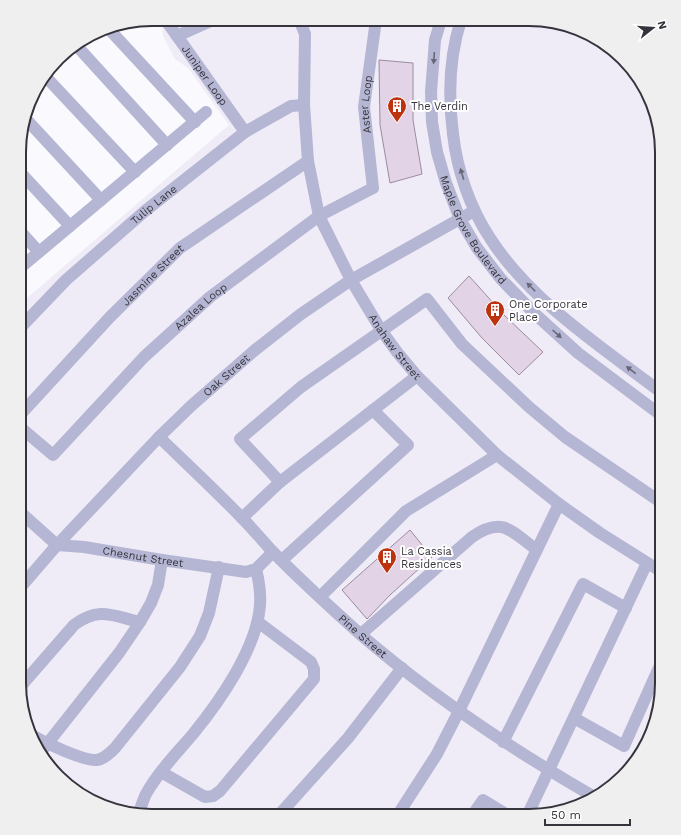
<svg xmlns="http://www.w3.org/2000/svg" width="681" height="835" font-family="'Work Sans',sans-serif">
<rect width="100%" height="100%" fill="#faf9fe"/>
<path fill="#efebf7" d="M156,19L547,20L603,42L644,86L662,152V692L640,757L595,798L538,816H143L78,794L37,749L19,683L20,304L229,125L188,68L175,59L163,36L162,26Z"/>
<path fill="#e3d3e6" stroke="#9b8c9e" d="M379,60L413,63V120L422,174L390,183L380,125Z
M469,276L505,316L543,352L519,375L482,338L448,298Z
M410,530L432,557L390,595L367,619L342,590Z"/>
<g fill="none" stroke-linecap="round" stroke-linejoin="round">
<g stroke="#b4b6d3" stroke-width="12">
<path id="s1" d="M165,19L245,132"/>
<path id="s2" d="M299,19L305,34L304,105L308,161L319,216L351,280L381,330L397,352L417,376L497,455L559,504L600,533L662,572"/>
<path d="M107,27L195,122"/>
<path d="M177,36L215,19"/>
<path d="M76,45L167,145"/>
<path d="M45,76L135,172"/>
<path d="M26,119L101,200"/>
<path d="M20,172L70,226"/>
<path d="M20,231L39,252"/>
<path d="M20,268L206,112"/>
<path id="s3" d="M20,328L66,280L145,211L245,132L291,106L304,105"/>
<path id="s4" d="M20,415L110,317L180,248L308,161"/>
<path id="s5" d="M20,427L53,455L144,357L210,297L319,216L373,188L364,107L376,20"/>
<path id="s6" d="M159,437C187,464 215,490 241,517C252,528 262,540 272,551C300,580 330,607 360,634C433,697 513,750 596,798"/>
<path d="M280,482L240,439L301,387L427,299L462,344L529,407L565,437L662,503"/>
<path d="M242,518L280,482L417,376"/>
<path d="M282,560L408,445L373,410"/>
<path id="s7" d="M19,589L57,545L84,547L162,560L246,572L256,569L273,552"/>
<path d="M320,597L406,511L497,455"/>
<path d="M361,634L472,537C503,516 511,531 537,550"/>
<path d="M20,687L74,625C99,606 113,616 140,622"/>
<path d="M574,718L624,746L662,661"/>
<path d="M33,736C46,743 83,761 97,760C104,759 110,753 115,748L180,667L200,636L209,613L219,567"/>
<path d="M503,742L583,584L626,608"/>
<path d="M40,753L119,653L140,622L151,603L158,585L162,560"/>
<path d="M161,772L205,797L213,796L220,791L314,679V669L311,662L258,622"/>
<path d="M138,814C141,808 143,800 146,794C158,772 177,753 193,734C220,701 257,648 260,605C261,592 259,581 256,569"/>
<path d="M278,816L348,738L402,668"/>
<path d="M397,816L437,754L459,711L559,504"/>
<path d="M472,816L483,800L509,816"/>
<path d="M527,816L647,563"/>
</g>
<g stroke="#b4b6d3" stroke-width="12">
<path id="s8" d="M441,20L435,40L431,92L432,122L437,152L446,183L460,219L477,248L501,279L535,314L578,353L662,416"/>
<path d="M461,20C449,57 448,95 453,134C457,170 470,208 490,238C530,301 603,348 662,393"/>
<path id="s9" d="M19,511L57,545L159,437L191,406L255,350L301,314L351,280L474,211"/>
</g>
</g>
<defs><path id="oneway-solid" d="M-6-.8H1V-3.2L6.5 0L1 3.2V.8H-6Z"/></defs>
<g fill="#686778">
<use href="#oneway-solid" transform="translate(434 58) rotate(94)"/>
<use href="#oneway-solid" transform="translate(462 174) rotate(-107)"/>
<use href="#oneway-solid" transform="translate(531 287) rotate(-135)"/>
<use href="#oneway-solid" transform="translate(557 334) rotate(42)"/>
<use href="#oneway-solid" transform="translate(631 370) rotate(-143)"/>
</g>
<defs>
<g id="building-pin" transform="scale(1)"><path d="M0 17L-7.5 6A9.5 9.5 0 1 1 7.5 6Z" fill="#bd3310" stroke="#fff"/><path d="M-4-6H4V6H1V3H-1V6H-4ZM-2.5-4.3h1.7v1.8h-1.7ZM.8-4.3h1.7v1.8H.8ZM-2.5-1h1.7V.8h-1.7ZM.8-1h1.7V.8H.8Z" fill="#fff"/></g>
</defs>
<g fill-rule="evenodd">
<use href="#building-pin" x="397" y="106"/>
<use href="#building-pin" x="495" y="310"/>
<use href="#building-pin" x="387" y="557"/>
</g>
<g text-anchor="middle" dominant-baseline="central" stroke-width="4" stroke-linejoin="round" paint-order="stroke">
<g font-size="11" fill="#36333c" stroke="#fff">
<text stroke="none"><textPath href="#s1" startOffset="69">Juniper Loop</textPath></text>
<text stroke="none"><textPath href="#s5" startOffset="547">Aster Loop</textPath></text>
<text stroke="none"><textPath href="#s3" startOffset="182">Tulip Lane</textPath></text>
<text stroke="none"><textPath href="#s8" startOffset="220">Maple Grove Boulevard</textPath></text>
<text stroke="none"><textPath href="#s4" startOffset="193">Jasmine Street</textPath></text>
<text stroke="none"><textPath href="#s5" startOffset="253">Azalea Loop</textPath></text>
<text stroke="none"><textPath href="#s2" startOffset="351">Anahaw Street</textPath></text>
<text stroke="none"><textPath href="#s9" startOffset="291">Oak Street</textPath></text>
<text stroke="none"><textPath href="#s7" startOffset="145">Chesnut Street</textPath></text>
<text stroke="none"><textPath href="#s6" startOffset="285">Pine Street</textPath></text>
</g>
<g font-size="11" fill="#36333c" stroke="#fff" text-anchor="start">
<text x="411" y="106">The Verdin</text>
<text x="509" y="304">One Corporate<tspan x="509" dy="13">Place</tspan></text>
<text x="401" y="551">La Cassia<tspan x="401" dy="13">Residences</tspan></text>
</g>
</g>
<path d="M0 0H681V835H0ZM152 26H529A126 126 0 0 1 655 152V683A126 126 0 0 1 529 809H152A126 126 0 0 1 26 683V152A126 126 0 0 1 152 26Z" fill="#efefef" fill-rule="evenodd"/>
<path fill="none" stroke="#36333c" stroke-width="2" d="M152 26H529A126 126 0 0 1 655 152V683A126 126 0 0 1 529 809H152A126 126 0 0 1 26 683V152A126 126 0 0 1 152 26Z"/>
<g transform="translate(653 28) rotate(73)" stroke="#ffffff" stroke-width="3" paint-order="stroke">
<path d="M0-3L7 15L0 10L-7 15Z" fill="#36333c"/>
<text y="-6" font-size="11" font-weight="bold" text-anchor="middle" fill="#36333c">N</text>
</g>
<path d="M545 819v6h85v-6" fill="none" stroke="#36333c" stroke-width="2"/>
<text x="551" y="819" font-size="12" fill="#36333c" stroke="#ffffff" stroke-width="3" paint-order="stroke">50 m</text>
</svg>
